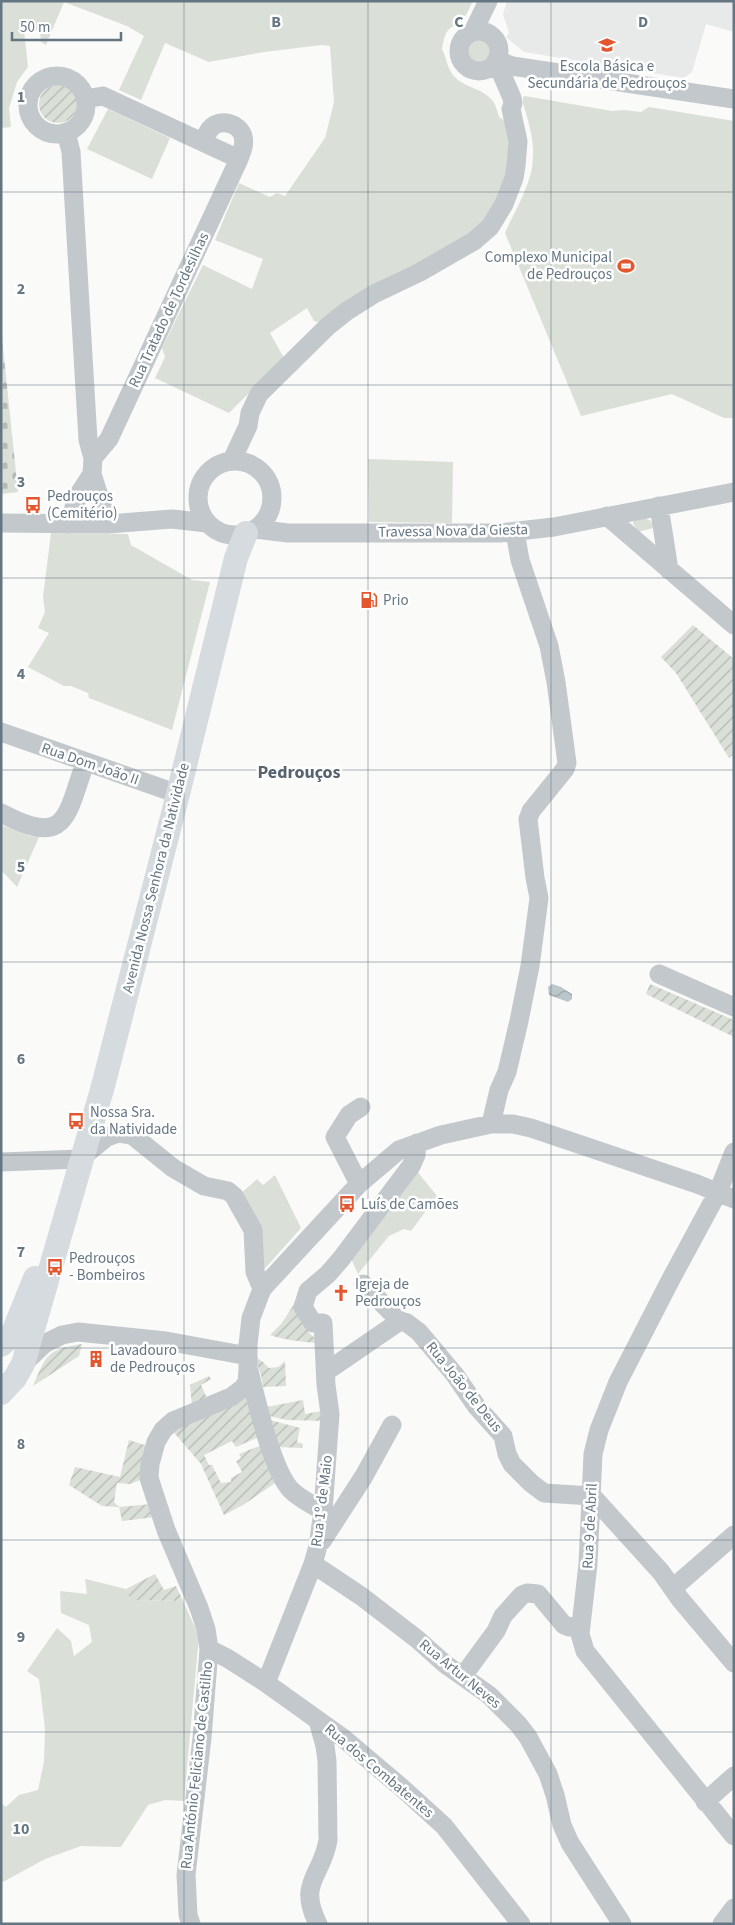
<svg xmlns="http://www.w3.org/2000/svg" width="735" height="1925" font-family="'Source Sans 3',sans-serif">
<defs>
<pattern id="cemetery-stones" width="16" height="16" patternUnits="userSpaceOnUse" patternTransform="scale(1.25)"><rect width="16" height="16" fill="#dadfd7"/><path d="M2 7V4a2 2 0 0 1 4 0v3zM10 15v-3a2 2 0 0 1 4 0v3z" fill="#b4b9b4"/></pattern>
<pattern id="garden-furrows" width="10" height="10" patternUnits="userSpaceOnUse" patternTransform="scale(1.25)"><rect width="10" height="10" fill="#dadfd7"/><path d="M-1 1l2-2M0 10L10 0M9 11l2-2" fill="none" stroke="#b4b9b4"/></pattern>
<pattern id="water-waves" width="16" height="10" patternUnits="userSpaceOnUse" patternTransform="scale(1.25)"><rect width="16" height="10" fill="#bbc7cb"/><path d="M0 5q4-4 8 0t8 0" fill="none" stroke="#9ca6aa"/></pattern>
</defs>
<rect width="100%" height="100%" fill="#fafaf8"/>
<path fill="#e8e9e9" d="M507,1H734V32L706,24L692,72L684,78L524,52L506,37L509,33L503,14Z"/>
<path fill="#dadfd7" d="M1,1H473C470,6 468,13 465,16C451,31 446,24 442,49C447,58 447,70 455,77C465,88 482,88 492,100C496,104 497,112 500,118L504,120C506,128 510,137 510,146C511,172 492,218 471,234C446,252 417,262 390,276C365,289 343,306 321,323L314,321L307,308L270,333L284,358L229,413L155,378L165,357L162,348L203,265L252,289L263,259L215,240L239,183L270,197L277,193L285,196L325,138L334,102L330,46L322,45L264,52L209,62L165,43L141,100L119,90L144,36L127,26L64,2L46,45L41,42L40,30L24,31L28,67L17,82L9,108L11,127L1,128Z
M466 51a14 14 0 1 1 28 0a14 14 0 1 1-28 0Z
M525,96L612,111L624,110L641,112L649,107L734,121V418H724L672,394L581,416L505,233C515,210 533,183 533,156C534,138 528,120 523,103V97Z
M108,109L170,138L152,179L87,149Z
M368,459L453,462L452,523L369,522Z
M645,518L651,521L653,528L638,532L633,523L634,520Z
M51,533L128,534L131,545L192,580L210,582L172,730L89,698L88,693L71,686H64L28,667L49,633L38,628L45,612L43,597Z
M1,825L30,836L39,837L17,887L1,870Z
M416,1170L437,1196L411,1231L404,1229L389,1236L358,1274L350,1256Z
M275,1175L301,1228L261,1273L239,1195L257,1179L263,1185Z
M85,1579L126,1589L130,1600L183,1601L199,1636L184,1801L165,1800L148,1805L121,1847L81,1846L45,1859L1,1883V1803L6,1807L19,1795L38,1790L44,1762L45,1729L39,1679L27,1671L57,1628L71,1641L74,1656L92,1642L89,1625L61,1613L60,1591L87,1594Z"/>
<path fill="url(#cemetery-stones)" d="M1,328L18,492L1,494Z"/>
<path fill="url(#garden-furrows)" d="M39 104a19 19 0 1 1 38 0a19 19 0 1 1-38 0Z
M693,625L734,659V754L729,758L676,673L661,657Z
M650,984L734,1020V1037L646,994Z
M296,1301L309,1333L317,1340L318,1343C301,1342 285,1340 270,1335L282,1323Z
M82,1344L79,1356L33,1386C47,1354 46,1350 82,1344Z
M254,1356L263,1362L269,1368L278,1367L285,1361L286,1386L263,1387L261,1375Z
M209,1376L211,1379L201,1385L208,1400L192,1406L190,1385Z
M247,1395L259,1437L236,1447L232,1441L204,1455L209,1465H212L221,1483L231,1482V1478L242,1472L236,1461L241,1458L239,1454L262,1445L278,1481L243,1505L224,1515L201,1464L171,1429Z
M303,1400L305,1414L322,1411L325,1421L287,1420L269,1416L267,1407Z
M270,1420L300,1428L297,1442L303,1444L302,1448L278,1447Z
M129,1440L148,1446L143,1479L130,1484L117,1483L114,1502L119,1507L152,1504L156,1517L122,1521L119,1507L102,1506L69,1485L75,1467L120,1477Z
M155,1574L164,1590L176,1586L183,1601L130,1600L126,1589Z"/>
<path fill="url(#water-waves)" d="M552,984L561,987L572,994V999L568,1002L549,995L548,987Z"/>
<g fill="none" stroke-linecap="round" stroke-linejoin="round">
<path stroke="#c3c8cc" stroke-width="19" d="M459 51a20 20 0 1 1 40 0a20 20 0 1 1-40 0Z
M473,32L488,1
M498,60L512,66L734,99
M28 105a29 29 0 1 1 58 0a29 29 0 1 1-58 0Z
M85,99L103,96L239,159L109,439L93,458
M66,132L71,152L88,440L93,458L92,474L108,524
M203,142C205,138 207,132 211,128C220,118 239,123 243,136C245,145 242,151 239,159
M232,460L248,426L250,413L259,394L328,326L347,311L374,294L420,272L474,241L490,227L504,204L514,178L516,166L518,141L511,109L513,103L512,98L497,63
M198 498a37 37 0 1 1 74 0a37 37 0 1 1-74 0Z
M659,506L669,570
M607,516L734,625
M1,523L108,524L172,519L207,523
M68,524L79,494L92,474
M255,529L288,533H500L554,527L734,492
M1,732L178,794
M1,813C67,848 66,817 85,763
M659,974L734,1007
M491,1124L499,1090L507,1072L519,1021L530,966L539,898L535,878L528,819L531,811L565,769L567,763L556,682L549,646L520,560L515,532
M734,1152L718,1192L671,1279L618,1382L599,1430L593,1454L588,1564L580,1634L585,1651L734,1836
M1,1162L80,1159L107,1137L118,1133L132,1135L173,1168L204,1186L228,1191L234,1196L253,1230L255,1272L262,1289
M359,1184L335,1137L349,1115L361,1107
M400,1321L407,1323L419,1332L455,1375L477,1407L503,1436L507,1454L512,1464L531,1483L544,1493L592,1496L661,1572L680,1599L734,1663
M23,1364L44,1344L62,1335L78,1332L166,1341L248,1356
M249,1371C256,1399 272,1470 291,1490C300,1499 313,1505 323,1511
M327,1371L400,1321L363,1284
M322,1541L364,1476L392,1425
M313,1564L361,1596L417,1639L445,1664L489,1695L518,1724L528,1737L548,1774L555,1795L562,1825L570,1843L622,1924
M673,1588L734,1535
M209,1649L227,1658L266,1683L343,1738L401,1787L444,1826L521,1924
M463,1676L496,1631L503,1616L512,1606L522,1595L527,1593L538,1594L564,1625L569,1627L581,1625
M266,1683L313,1564L318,1546L323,1511L330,1414L326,1385L323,1323H313L303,1307L308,1291L328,1274L341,1259L411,1166L416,1155L417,1143
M705,1802L734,1776
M191,1924L188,1915L186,1875L202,1738L209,1649L206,1629L199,1608L166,1530L149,1478L150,1464L156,1442L163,1430L173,1421L231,1397L243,1388L247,1382L248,1370V1345L251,1318L262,1289L359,1184L399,1150L441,1135L491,1124H513L531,1128L697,1184L734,1199
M318,1924C297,1882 322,1877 328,1840L327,1761L325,1746L318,1721
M722,1924L734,1908"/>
<path stroke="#d6dbdf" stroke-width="24" d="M1,1345L9,1338L14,1330L35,1278
M1,1393L15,1378L23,1364L103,1086L178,794L236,558L246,533"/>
</g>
<path fill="none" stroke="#657683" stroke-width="1" stroke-opacity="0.55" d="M184,1V1924M368,1V1924M551,1V1924M1,192H734M1,385H734M1,578H734M1,770H734M1,962H734M1,1155H734M1,1348H734M1,1540H734M1,1732H734"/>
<defs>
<g id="school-bare" transform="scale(1.35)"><path d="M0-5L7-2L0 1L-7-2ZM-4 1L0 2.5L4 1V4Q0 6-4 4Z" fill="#e4572e" stroke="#fff" stroke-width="2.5" paint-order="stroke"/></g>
<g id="stadium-bare" transform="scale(1.35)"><path d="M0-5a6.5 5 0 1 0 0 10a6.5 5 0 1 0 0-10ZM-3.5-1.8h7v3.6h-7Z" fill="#e4572e" stroke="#fff" stroke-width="2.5" paint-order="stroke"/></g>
<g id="bus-bare" transform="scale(1.35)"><path d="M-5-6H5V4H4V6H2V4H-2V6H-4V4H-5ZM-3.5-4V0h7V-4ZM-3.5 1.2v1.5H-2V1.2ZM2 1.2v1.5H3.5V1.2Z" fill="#e4572e" stroke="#fff" stroke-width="2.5" paint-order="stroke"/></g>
<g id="fuel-bare" transform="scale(1.35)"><path d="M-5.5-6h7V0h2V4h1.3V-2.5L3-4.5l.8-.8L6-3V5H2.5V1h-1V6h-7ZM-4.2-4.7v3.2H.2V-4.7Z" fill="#e4572e" stroke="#fff" stroke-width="2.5" paint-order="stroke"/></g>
<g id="church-bare" transform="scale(1.35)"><path d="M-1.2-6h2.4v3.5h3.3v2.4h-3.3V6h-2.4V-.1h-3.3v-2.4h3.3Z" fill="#e4572e" stroke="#fff" stroke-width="2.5" paint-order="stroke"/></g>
<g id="building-bare" transform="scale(1.35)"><path d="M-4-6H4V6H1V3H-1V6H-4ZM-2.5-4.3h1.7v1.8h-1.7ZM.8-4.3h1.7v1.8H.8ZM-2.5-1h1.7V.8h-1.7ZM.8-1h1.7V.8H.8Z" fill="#e4572e" stroke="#fff" stroke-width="2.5" paint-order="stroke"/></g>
</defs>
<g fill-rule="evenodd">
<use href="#school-bare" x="607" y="45"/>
<use href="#stadium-bare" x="626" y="266"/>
<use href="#bus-bare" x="33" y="505"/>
<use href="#fuel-bare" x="369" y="600"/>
<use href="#bus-bare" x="76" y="1121"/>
<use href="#bus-bare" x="347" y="1204"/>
<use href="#bus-bare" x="55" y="1267"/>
<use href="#church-bare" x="341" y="1293"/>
<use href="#building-bare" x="96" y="1359"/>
</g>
<g text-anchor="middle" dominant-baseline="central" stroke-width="5" stroke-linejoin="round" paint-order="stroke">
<g font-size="15" fill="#657683" stroke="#fff" text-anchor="start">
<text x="607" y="66" text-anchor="middle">Escola Básica e<tspan x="607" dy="17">Secundária de Pedrouços</tspan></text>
<text x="612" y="257" text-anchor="end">Complexo Municipal<tspan x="612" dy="17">de Pedrouços</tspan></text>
<text x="47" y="496">Pedrouços<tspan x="47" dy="17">(Cemitério)</tspan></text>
<text x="383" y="600">Prio</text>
<text x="90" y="1112">Nossa Sra.<tspan x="90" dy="17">da Natividade</tspan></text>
<text x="361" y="1204">Luís de Camões</text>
<text x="69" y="1258">Pedrouços<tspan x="69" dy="17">- Bombeiros</tspan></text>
<text x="355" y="1284">Igreja de<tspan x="355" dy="17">Pedrouços</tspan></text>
<text x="110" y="1350">Lavadouro<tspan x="110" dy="17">de Pedrouços</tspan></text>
</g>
<g font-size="15" fill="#657683" stroke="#fff">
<text transform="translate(169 310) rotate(-65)">Rua Tratado de Tordesilhas</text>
<text transform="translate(453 531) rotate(-1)">Travessa Nova da Giesta</text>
<text transform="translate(90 764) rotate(19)">Rua Dom João II</text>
<text transform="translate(156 878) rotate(-76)">Avenida Nossa Senhora da Natividade</text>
<text transform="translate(464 1387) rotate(51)">Rua João de Deus</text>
<text transform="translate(322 1501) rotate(-83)">Rua 1º de Maio</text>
<text transform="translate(590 1526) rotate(-87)">Rua 9 de Abril</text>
<text transform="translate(460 1674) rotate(39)">Rua Artur Neves</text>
<text transform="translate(197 1765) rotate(-84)">Rua António Feliciano de Castilho</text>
<text transform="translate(379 1771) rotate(40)">Rua dos Combatentes</text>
</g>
<g font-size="18" font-weight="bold" fill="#57646e" stroke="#fff">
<text x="299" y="772">Pedrouços</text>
</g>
</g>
<g font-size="16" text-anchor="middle" font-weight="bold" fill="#657683" stroke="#fff" stroke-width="5" stroke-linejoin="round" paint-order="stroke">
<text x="276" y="27">B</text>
<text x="459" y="27">C</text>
<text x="643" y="27">D</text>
<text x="21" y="102">1</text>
<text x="21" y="294">2</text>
<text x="21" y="487">3</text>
<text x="21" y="679">4</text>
<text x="21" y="872">5</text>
<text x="21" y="1064">6</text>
<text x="21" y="1257">7</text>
<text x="21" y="1449">8</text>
<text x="21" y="1642">9</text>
<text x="21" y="1834">10</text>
</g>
<rect width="735" height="1925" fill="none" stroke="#657683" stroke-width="5"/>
<path d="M12 32v8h109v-8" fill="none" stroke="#657683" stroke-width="2.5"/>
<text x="20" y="32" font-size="15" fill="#657683" stroke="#ffffff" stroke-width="4" paint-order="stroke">50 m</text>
</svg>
